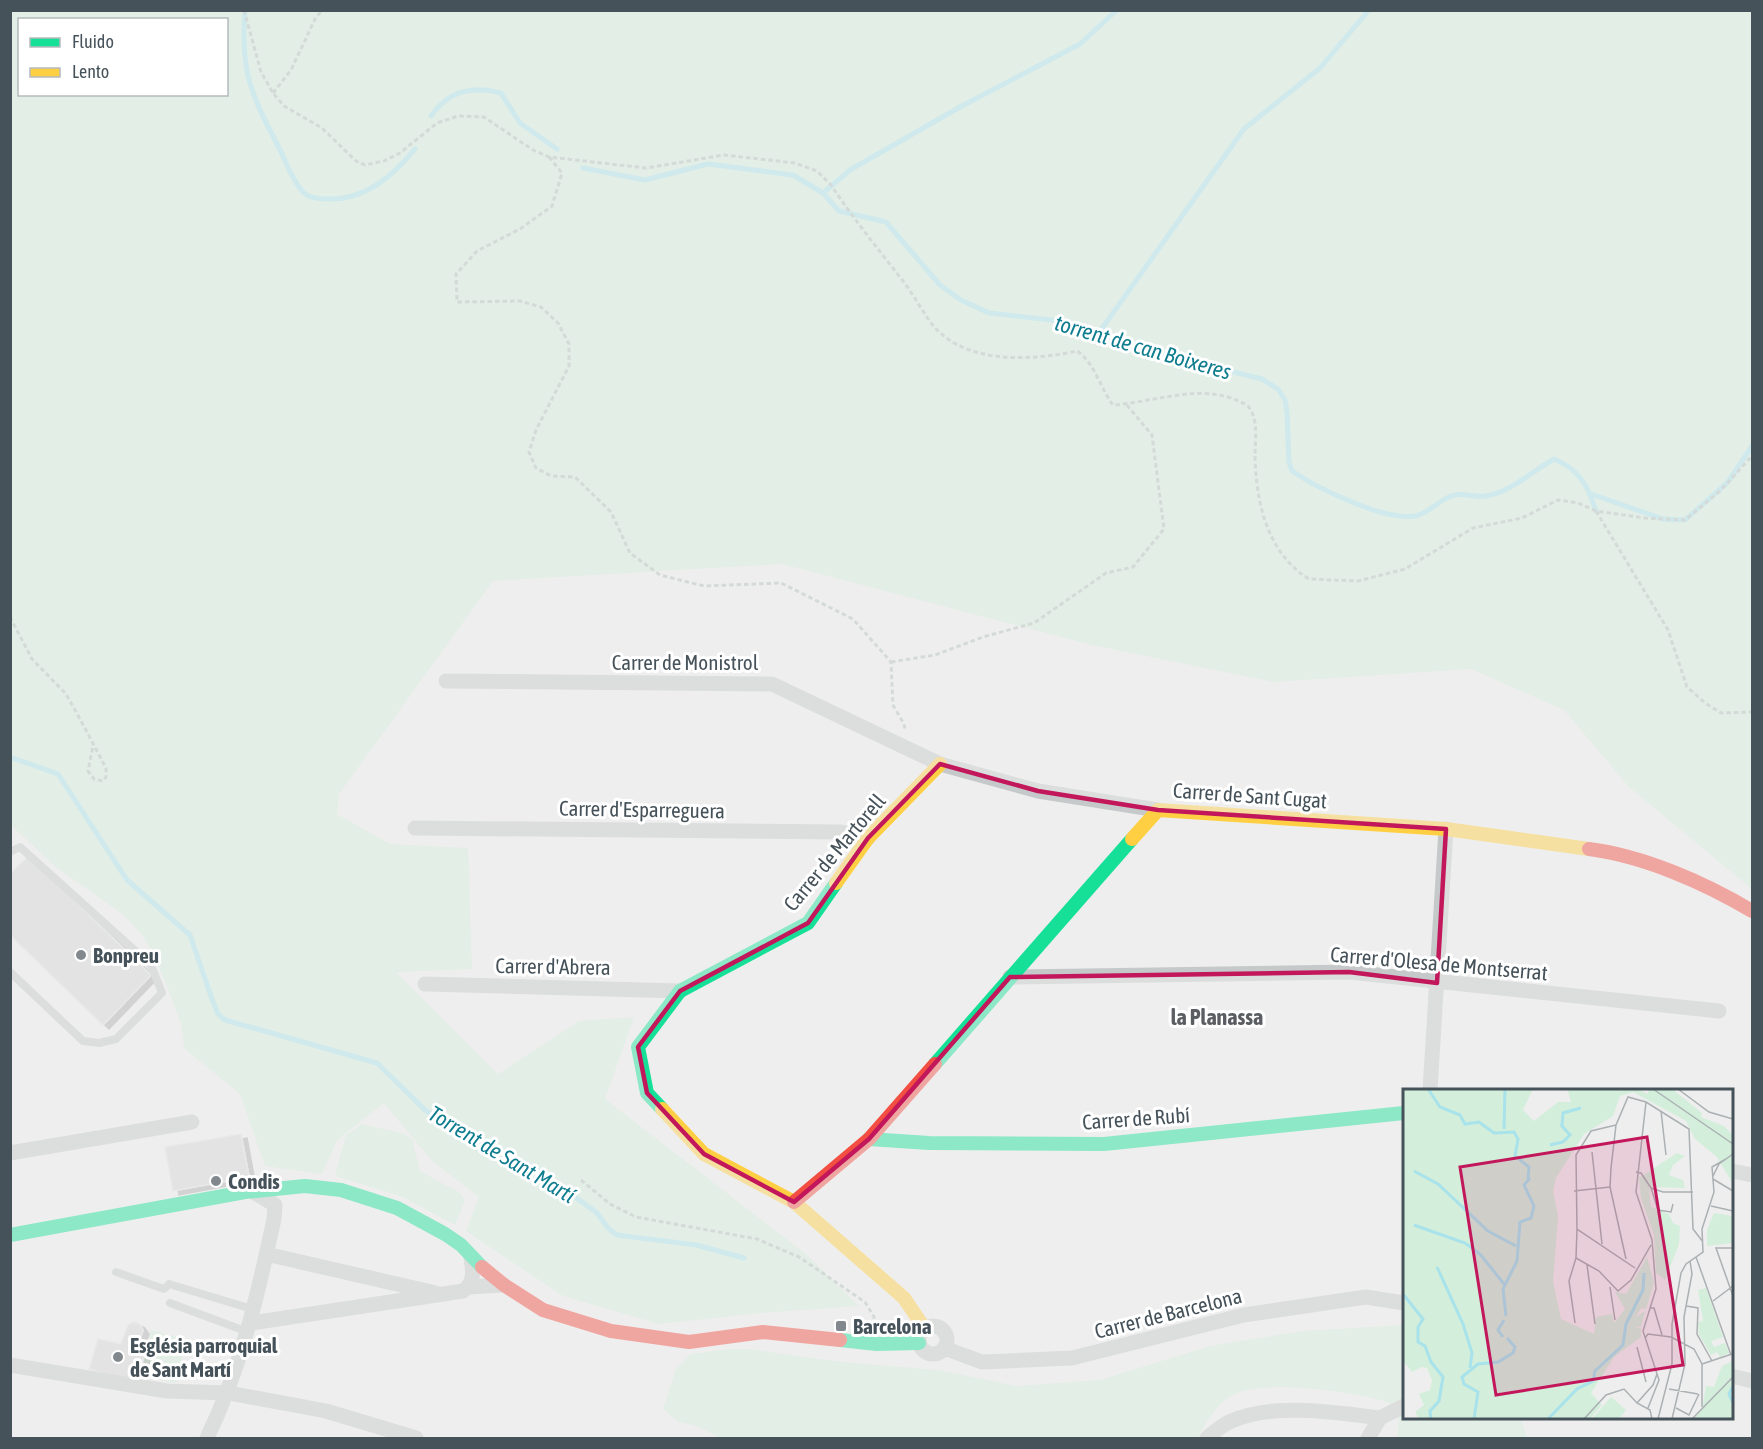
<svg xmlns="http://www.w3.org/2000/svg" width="1763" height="1449" font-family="'Asap Condensed',sans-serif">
<defs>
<filter id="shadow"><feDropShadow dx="6" dy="4" stdDeviation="0" flood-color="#0004"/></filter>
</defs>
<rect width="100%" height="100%" fill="#efeeee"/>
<path fill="#d3eedb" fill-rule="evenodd" d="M10,11H1752V889L1629,787L1564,710L1471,669L1274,682L1092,645L782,564L493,581L339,794L337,814L390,844L468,848L472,969L396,972L498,1074L579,1021L634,1017L605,1099L807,1255L859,1306L761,1313L659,1324L563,1296L466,1231L479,1197L432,1161L384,1103L337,1140L322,1174L265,1166L240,1094L184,1048L182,1027L172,999L154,954L142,935L124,915L57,868L11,825ZM20,20H226V94H20Z
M362,1124L402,1133L412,1139L420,1171L460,1193L465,1201L455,1225L403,1197L335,1176L346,1135Z
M1402,1325L1404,1326V1418H1521L1527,1438H1397L1399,1420L1390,1403C1356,1392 1270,1380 1237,1393C1219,1400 1206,1422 1198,1438H720L697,1426L679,1422L663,1409L676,1369L691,1354L730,1349H748L842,1362L938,1370L1016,1386L1100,1380L1210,1346L1303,1331Z
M151,1330L186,1340L176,1383L139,1377Z"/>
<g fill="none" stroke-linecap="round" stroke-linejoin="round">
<path stroke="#a8e2eb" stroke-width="5" d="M245,10C240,71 251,94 278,146C286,161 291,178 302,191C307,197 318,199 327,199C365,200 392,177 415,149
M431,116C448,91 472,85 501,93L520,123L557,149
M583,168L645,180L708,164L793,175L823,193L839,211L886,222L940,285L961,300L989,313L1069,322L1153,352L1262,379L1278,389L1285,400L1287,412L1289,462L1292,471C1317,488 1384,521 1415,516C1428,514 1438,501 1451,496C1465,491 1475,499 1486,496C1511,492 1532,471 1554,459C1579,469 1588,486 1596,511
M823,193L850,170L960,107L1080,44L1117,10
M1098,334L1244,129L1320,68L1369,10
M1591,494L1663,519L1685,520L1728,482L1752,446
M10,757L58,774L127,880L190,935L212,999L218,1014L225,1020L377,1063L426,1111L540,1171L597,1213L608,1228L617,1235L696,1245L744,1258"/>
</g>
<path fill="#d5d6d7" stroke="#e0e0e1" stroke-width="1.5" filter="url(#shadow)" d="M28,856L151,975L103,1025L10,935V874Z
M241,1134L249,1177L173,1191L165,1147Z
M134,1322L139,1324L143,1330L139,1342L147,1343L140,1373L134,1375L132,1383L89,1369L98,1339L121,1344L128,1325Z"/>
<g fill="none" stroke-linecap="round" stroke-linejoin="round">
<path stroke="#b4c1bc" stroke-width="3" stroke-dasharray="4.5 3" stroke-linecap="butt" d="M244,10L261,72L273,93L284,106L322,128L356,161L365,165L384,161L400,153L437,123L458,116L484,117L533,150L549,157L646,168L724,155L795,163L817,171L831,185C853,218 878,249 903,281C913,294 921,309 931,323C964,365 1030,361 1077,351C1095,363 1100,388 1113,405C1158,402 1206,380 1248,406C1259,420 1255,439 1255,456C1256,502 1267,553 1309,579L1358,581L1405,569L1473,528L1522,518L1558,500L1578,503L1596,511L1645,518L1685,520L1720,491L1752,456
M273,93L291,70L316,17L323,10
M549,157L562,173L552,206L520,229L477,251L456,274L457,302L520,301L541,307L558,323L569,344V366L536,430L529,452L536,468L551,476L575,477L611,512L630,553L660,575L704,586L781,583L853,619L891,662L893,705L904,724L905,730
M1596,511L1668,630L1687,687L1705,703L1721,713L1752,712
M10,617L32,659L66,694L80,719L106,768V777L103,781L94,779L88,771L93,746
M891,662L935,655L983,637L1034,623L1106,573L1133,567L1164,529L1152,435L1126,404
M581,1180L610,1204L636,1217L757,1239L799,1257L865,1302L874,1317L875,1324"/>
<path stroke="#c6c9ca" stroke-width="8" d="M10,852L20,847L151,965L162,993L116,1039L99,1043L83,1041L10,972
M116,1272L164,1289L169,1284L255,1310
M170,1303L248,1332"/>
<path stroke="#c6c9ca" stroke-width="15" d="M446,681L772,684L940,764L1038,791L1158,810
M415,828L841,832L868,838
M1010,977L1349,972L1719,1011
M425,984L680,991
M1430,1090L1446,829
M10,1153L192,1122
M1732,1171L1752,1175
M266,1254L436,1293
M469,1287L504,1285
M251,1323L463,1291C475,1283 473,1271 471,1257
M919 1340a14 14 0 1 1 28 0a14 14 0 1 1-28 0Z
M944,1348L982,1362L1072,1358L1244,1315L1366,1297L1404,1303
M10,1365L167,1391L229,1393L326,1411L416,1438
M1732,1376L1752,1381
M207,1438C242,1365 257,1298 274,1219L275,1205L252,1191
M1207,1438C1213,1433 1221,1426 1229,1422C1271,1402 1335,1412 1380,1418
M1368,1438L1380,1418L1404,1406"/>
<path stroke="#16e098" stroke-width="14" d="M935,1064L1132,839
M662,1109L647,1093L638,1047L680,991L808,923L836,883
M869,1139L929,1143L1104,1144L1404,1113
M10,1235L245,1192L305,1186L341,1190L397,1208L445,1234L461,1245L482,1267
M840,1340L877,1344L919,1343"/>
<path stroke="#ffcf43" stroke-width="14" d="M1132,839L1158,810L1446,829L1589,849
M836,883L868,838L940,764
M662,1109L704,1154L794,1202L904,1298L925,1329"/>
<path stroke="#f24e42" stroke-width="14" d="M1589,849C1644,856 1705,883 1752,911
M794,1202L869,1139L935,1064
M482,1267L504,1285L543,1310L611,1331L689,1342L763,1332L840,1340"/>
</g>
<path d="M0 0H1763V1449H0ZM940,764L1038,791L1158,810L1446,829L1437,983L1349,972L1010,977L869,1139L794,1202L704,1154L647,1093L638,1047L680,991L808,923L868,838Z" fill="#efeeee" fill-opacity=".55" fill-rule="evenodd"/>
<path fill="none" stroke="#c2185b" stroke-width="4.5" stroke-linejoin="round" d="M940,764L1038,791L1158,810L1446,829L1437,983L1349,972L1010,977L869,1139L794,1202L704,1154L647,1093L638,1047L680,991L808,923L868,838Z"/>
<g fill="#81898e" stroke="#fff" stroke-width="2">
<circle cx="81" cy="955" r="6"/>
<circle cx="216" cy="1181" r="6"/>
<rect x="835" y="1320" width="12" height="12" rx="3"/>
<circle cx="118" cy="1357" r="6"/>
</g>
<g text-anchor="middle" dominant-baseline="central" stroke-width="6" stroke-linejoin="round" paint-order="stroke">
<g font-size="21" fill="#46525a" stroke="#fff">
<text x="685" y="662">Carrer de Monistrol</text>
<text transform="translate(1250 795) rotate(4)">Carrer de Sant Cugat</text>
<text transform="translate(642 809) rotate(1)">Carrer d'Esparreguera</text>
<text transform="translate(834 852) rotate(-50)">Carrer de Martorell</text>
<text transform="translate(1439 963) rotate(5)">Carrer d'Olesa de Montserrat</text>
<text transform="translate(553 966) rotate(1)">Carrer d'Abrera</text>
<text transform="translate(1136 1118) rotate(-4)">Carrer de Rubí</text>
<text transform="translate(1168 1313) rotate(-14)">Carrer de Barcelona</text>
</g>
<g font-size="21" font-weight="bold" fill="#46525a" stroke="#fff" text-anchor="start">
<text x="93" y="955">Bonpreu</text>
<text x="228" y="1181">Condis</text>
<text x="853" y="1326">Barcelona</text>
<text x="130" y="1345">Església parroquial<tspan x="130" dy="24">de Sant Martí</tspan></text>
</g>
<g font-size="22" font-style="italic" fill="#0f7d8f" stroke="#fff">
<text transform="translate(1143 347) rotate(16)">torrent de can Boixeres</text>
<text transform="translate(502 1154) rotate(31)">Torrent de Sant Martí</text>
</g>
<g font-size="22" font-weight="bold" fill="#5a5e62" stroke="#fff">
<text x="1217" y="1017">la Planassa</text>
</g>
</g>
<g transform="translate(1403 1089)">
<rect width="330" height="330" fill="#efeeee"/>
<path d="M0,0H130L120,21L131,32L155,13H168L164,0H234L245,5V0H269L299,24L298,28L321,37L330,46V95L314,68L292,50L283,32L230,3L217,7L210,27L181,45L153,89L150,102L155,127L150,193L158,230L191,245L193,228L209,225L211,234L222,220L212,203L223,205L244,168L251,194L243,220L238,219L233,228L242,222L238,238H233L238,240V248L211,268L188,304L199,316L187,330H16L12,323L21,316L16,305L27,301L29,291L24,279L19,278L9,283L0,272ZM274,64L282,67L270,76L266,86L280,91L282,99L246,98L248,118L266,125L270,134L277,137L276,155L262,191L253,184L251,146L238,109L236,89ZM311,124L330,127V154L304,157V141ZM303,199L320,248L308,252L311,258L322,254L326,264L317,268L314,263L308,266L296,245L295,233L300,232L295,201ZM330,272V330H291L299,320L303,297L311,298L319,277ZM208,308L223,321L216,330H189Z" fill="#d3eedb"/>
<path fill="none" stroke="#a8e2eb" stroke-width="3" d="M25,0L37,18L57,26L62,35L76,33L91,44L111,43L115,50L112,67L126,78L125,90M101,40L102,0M147,56L160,53L167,46L159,37L160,24L178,19M11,82L35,95L85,142L113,157M11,136L62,154L77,165L101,195M34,178L60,235L69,264L67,279M0,205L20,230L15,238V253L22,257L28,273L40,288L36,312L27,322L28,330M103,227L100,200L114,172L117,133L128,129L131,117L121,96L127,89M100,248L95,241L101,231M330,297L326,305L330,314M71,330L75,303L61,295L59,288L75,275L95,273L110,264L112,258L104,249M145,330L174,300L190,292L192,282L220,256L223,235L240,201L241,184"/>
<path fill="none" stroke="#abb0b3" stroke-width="1.5" d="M250,0L330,55M275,0L306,23L330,30M243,13L233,103L249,151L253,200L240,242L256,291L245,319M258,22L263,66M213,36L188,42L173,66L174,140L232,179M189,63L199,155M233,83L238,84L248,99L260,103H290M310,87L316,75L330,65M310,90L330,102M248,99L255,121L268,123L270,115M171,102L207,98M308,117L330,122M330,159H313L330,207M293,168L328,266M173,169L196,182L215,202L228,191L248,156M223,170L207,98L208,79L213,36L225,8L243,13L286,40L290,140L300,153M184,176L192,235M207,198L212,231M310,212L330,197M283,217L295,219L294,245L309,272M247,219H251L259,246M172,234L166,192L173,169L174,140M242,249L245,245L268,248L291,260L299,275V318M234,258L243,293M299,275L329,265M266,300L295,305M234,314L250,296L254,285M273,319L286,326L296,305M181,330L203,306L221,300L234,314L247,321L249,330M255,330L269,275V235L278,184L283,175L300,163L299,140L311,103L309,78L323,70M269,330L282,275L281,228L289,185L287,172M289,330L330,288"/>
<path fill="#c2185b" fill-opacity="0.15" stroke="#c2185b" stroke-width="3" d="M244,48L280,276L93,306L57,78Z"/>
<rect width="330" height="330" fill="none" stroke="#46525a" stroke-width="3"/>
</g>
<rect width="1763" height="1449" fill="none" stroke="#46525a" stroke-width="24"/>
<rect x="18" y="18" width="210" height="78" fill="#ffffff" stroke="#b5babd" stroke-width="1.5"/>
<rect x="30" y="38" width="30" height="9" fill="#16e098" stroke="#b5babd" stroke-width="1.5"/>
<text x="72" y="48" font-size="18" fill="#46525a">Fluido</text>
<rect x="30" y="68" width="30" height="9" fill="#ffcf43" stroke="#b5babd" stroke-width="1.5"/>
<text x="72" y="78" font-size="18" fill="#46525a">Lento</text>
</svg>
